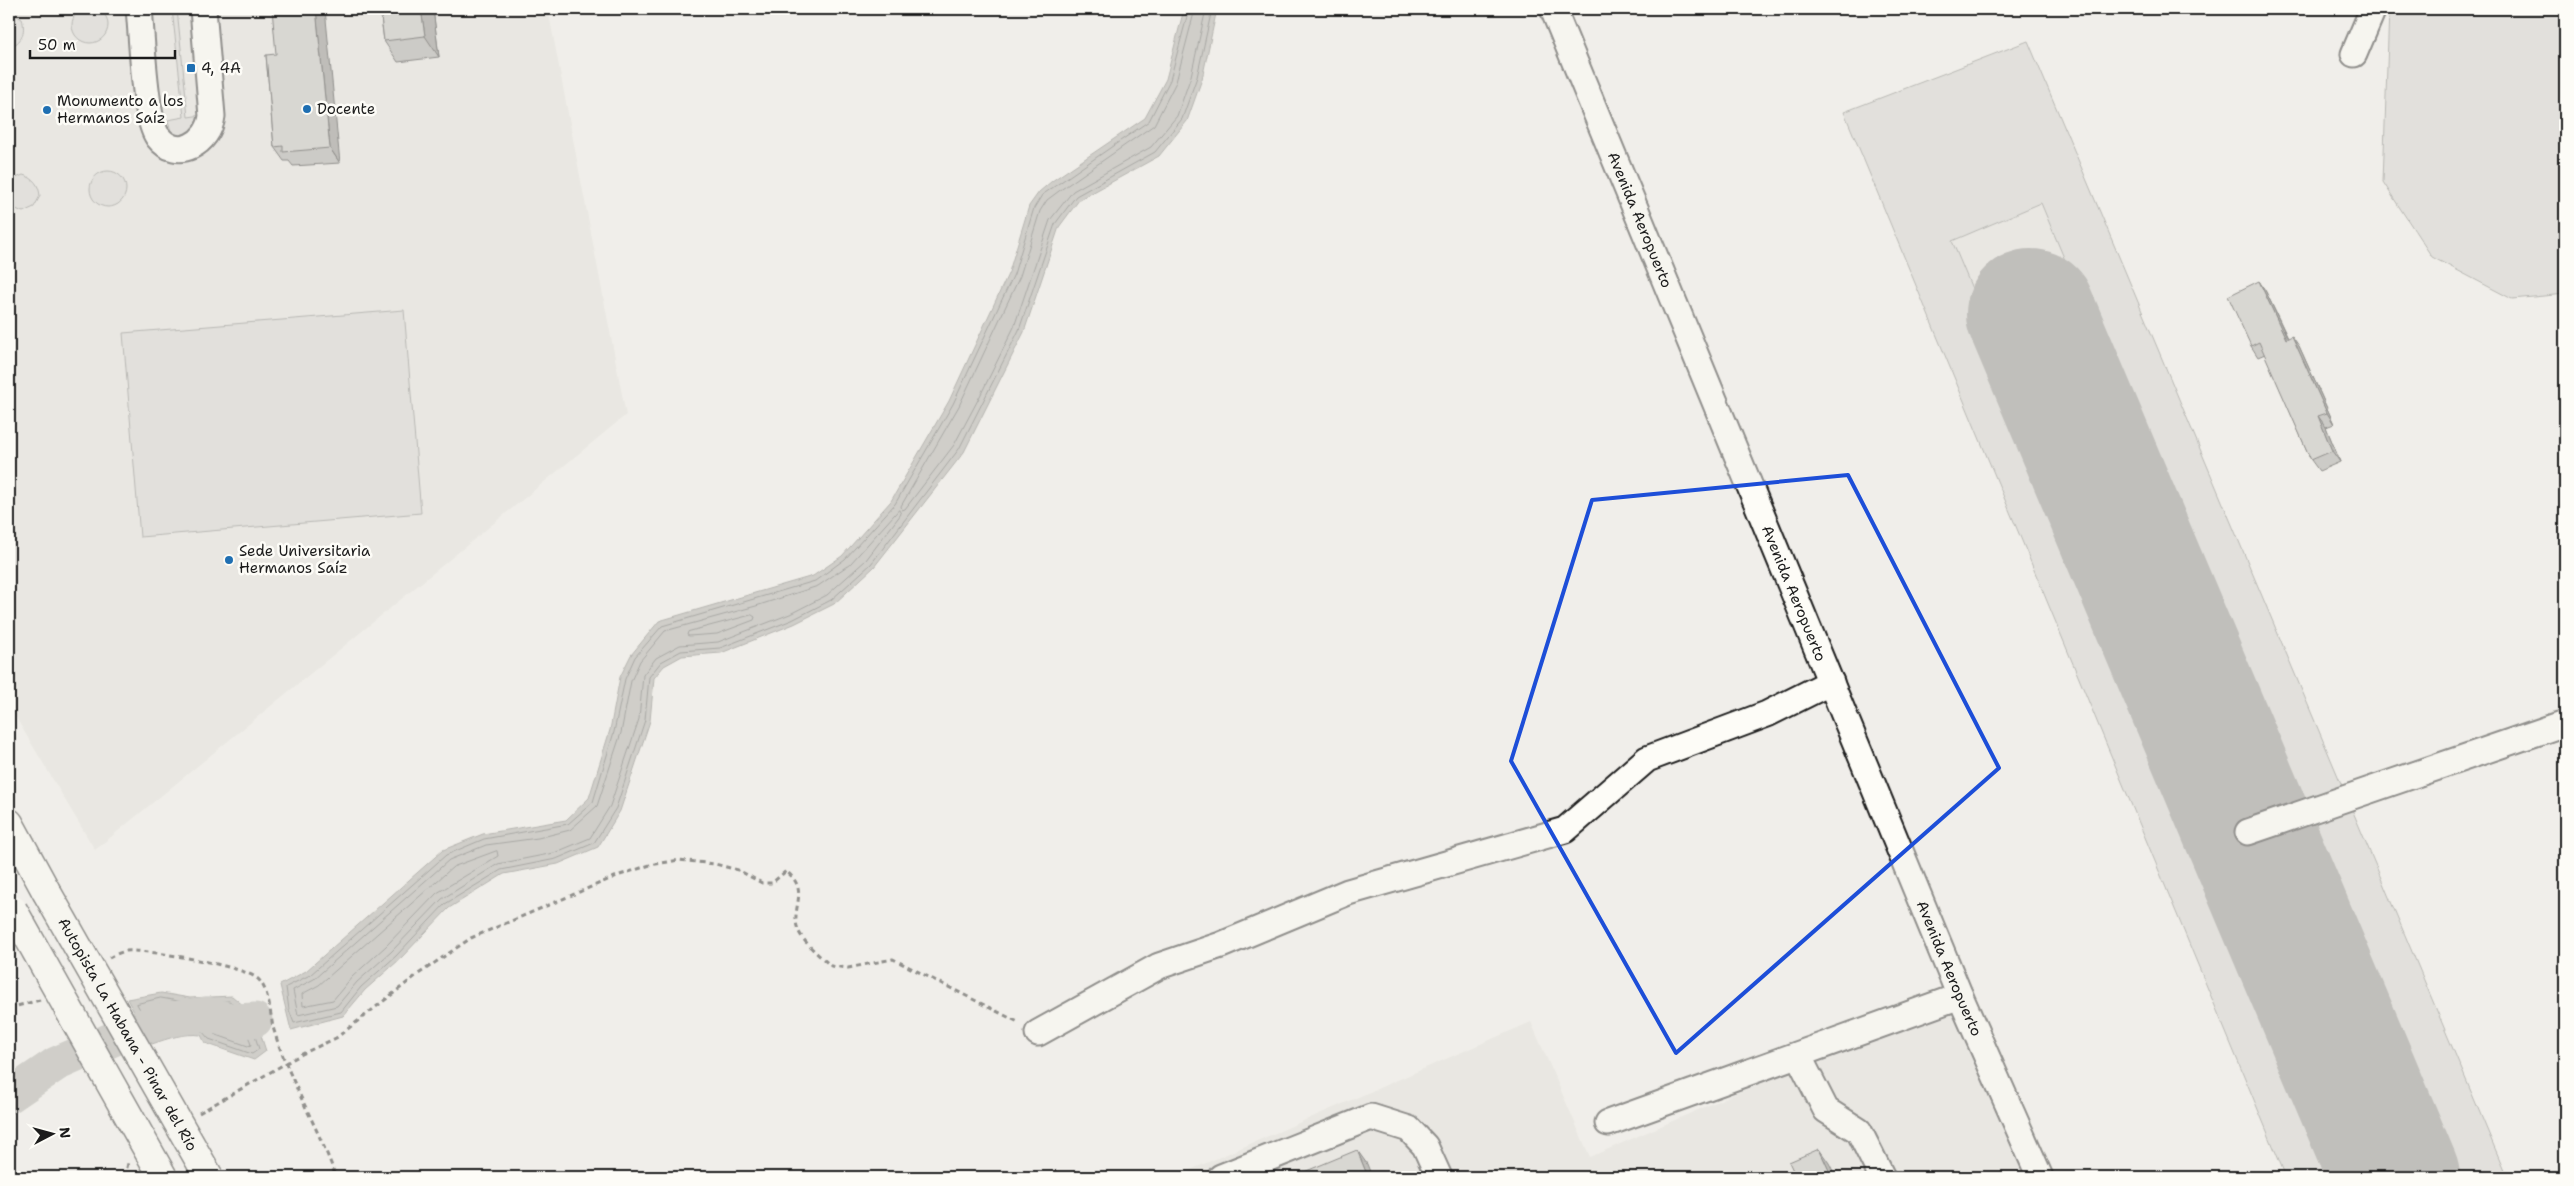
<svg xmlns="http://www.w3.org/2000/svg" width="2574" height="1186" font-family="'Shantell Sans',sans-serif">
<rect width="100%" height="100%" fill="#f0eeea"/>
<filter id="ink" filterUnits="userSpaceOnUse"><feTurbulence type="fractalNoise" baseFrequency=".02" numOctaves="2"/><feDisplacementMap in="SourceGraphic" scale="10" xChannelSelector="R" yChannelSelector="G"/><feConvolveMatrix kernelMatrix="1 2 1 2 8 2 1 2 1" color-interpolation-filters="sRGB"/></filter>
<g filter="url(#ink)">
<path fill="#e0deda" d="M9,9H548L626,415L95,850L9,706Z
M2041,203L2450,1177H2345L1952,241Z
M1964,994L2043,1177H1174L1531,1022L1590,1157Z"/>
<path fill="#d0cfcc" stroke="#767674" d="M72 25a18 18 0 1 1 36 0a18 18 0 1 1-36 0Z
M172,9H177L188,117L202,115L198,138L172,135L168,120L184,117Z
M2389,9H2565V294L2512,299L2432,257L2383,182Z
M9,11L22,19C26,32 22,43 9,47Z
M2028,41L2507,1177H2450L2041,203L1952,241L2345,1177H2286L1844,112Z
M90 189a18 18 0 1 1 36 0a18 18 0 1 1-36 0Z
M23,175C34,178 39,185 40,196L34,207L23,212L9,206V181Z
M404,310L421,513L140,537L123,333Z"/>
<path fill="#a8a7a3" stroke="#706f6d" d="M1184,9H1217L1202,79L1187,121L1159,156L1079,200L1059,227L1024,332L964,452L874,567L834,604L794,624L721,653L682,656L664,666L654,678L650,721L620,811L598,847L558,864L504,874L449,908L399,960L365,990L343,1016L291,1030L280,985L306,971L443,850L483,834L566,820L589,798L610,730L620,677L631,655L659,621L813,576L842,556L891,501L949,401L1009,272L1029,206L1039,192L1052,181L1145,118L1166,79Z
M161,993L190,998L232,996L244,1006L252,1008L266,1051L254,1060L205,1043L201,1035C184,1033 169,1038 152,1044L127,999Z"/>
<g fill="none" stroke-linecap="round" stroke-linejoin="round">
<path stroke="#545452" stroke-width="1" d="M1189,9L1170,80L1149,121L1055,186L1042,195L1034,208L1014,274L953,404L895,504L845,559L815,581L662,626L635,657L625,679L614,732L593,802L568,824L484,839L446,855L310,975L286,987L289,1010L294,1023L341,1012L361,987L396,956L445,904L501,870L556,859L594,843L616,808L645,720L649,677L661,662L681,651L720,648L792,620L831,600L871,564L959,449L1019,330L1055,224L1076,196L1155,152L1182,119L1197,77L1212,9
M1195,9L1176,82L1154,125L1059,191L1047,200L1040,211L1020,276L959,406L901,506L902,510L905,509L954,445L980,396L1014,327L1050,220L1073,191L1151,147L1177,116L1191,76L1206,9
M899,510L901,514L866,560L827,595L790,614L718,642L680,645L656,658L643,675L639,719L610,806L590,838L554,853L498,864L442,899L391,952L357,982L337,1006L298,1015L293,990L314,979L449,860L486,845L538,838L570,830L597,806L621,733L631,681L640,661L665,631L756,606L818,586L850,564Z
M752,615L755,617L754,620L717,634L689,636L687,635L688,632Z
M497,851L498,856L437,893L386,946L352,977L333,1000L303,1006L302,994L319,985L453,867Z
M161,998L190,1003L229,1001L248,1013L259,1049L252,1054L209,1039L201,1030L176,1031L155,1037L137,1004Z
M161,1004L190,1009L228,1008L243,1018L251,1045L248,1046L214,1034L209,1027L203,1024L190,1023L158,1029L147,1009Z
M225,1015L236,1024L238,1034L219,1028L212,1019L213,1016Z"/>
<path stroke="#a8a7a3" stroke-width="35" d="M9,1096L56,1064L143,1026L165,1020L206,1014L234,1021L255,1020"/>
<path stroke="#868583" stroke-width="130" d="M2031,314L2395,1177"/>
<g stroke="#1c1c1c" stroke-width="29">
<g id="minor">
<path d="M139,9C142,35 144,119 158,137C177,162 209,143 212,116L203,9"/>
<path id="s1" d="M1553,9L1960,996L2040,1177"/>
<path d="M2354,54L2373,9"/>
<path d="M2248,832L2565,723"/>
<path d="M1038,1033L1159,966L1221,945L1348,892L1565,830L1647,759L1767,714L1831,682"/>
<path d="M1798,1055L1826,1110L1859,1131L1882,1177"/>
<path d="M1608,1123L1960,996"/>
<path d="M1221,1177L1371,1117L1409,1129L1425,1146L1439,1177"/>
</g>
</g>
<g stroke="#1c1c1c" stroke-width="31">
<path id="highway" d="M9,823L46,891"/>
</g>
<path stroke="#1c1c1c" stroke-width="3" stroke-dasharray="5 4" stroke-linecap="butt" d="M109,958C114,955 121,952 126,951C147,949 247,966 259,980C269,991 270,1012 273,1027C288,1079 318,1126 336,1177
M9,1005L17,1006L40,1000
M199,1113L302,1054L336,1038L417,975L471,938L617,876L650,865L679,860L715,864L738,870L762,883H772L786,871C812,892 788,909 799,932C805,944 821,957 831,966L848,968L893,959L1020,1023
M125,1177L128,1163"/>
<use href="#minor" stroke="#fdfcf7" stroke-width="25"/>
<use href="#highway" stroke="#fdfcf7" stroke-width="28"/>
<g stroke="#1c1c1c" stroke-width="31" stroke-linecap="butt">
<g id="highway-bridge">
<path id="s2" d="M46,891L209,1177"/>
<path d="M13,910L163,1177"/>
</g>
</g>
<use href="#highway-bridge" stroke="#fdfcf7" stroke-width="28"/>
</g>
<path fill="#a1a09d" stroke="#1c1c1c" d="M380,9H433L439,57L398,62L384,41Z
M266,55L340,163L293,166L289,161H284L274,147Z
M2259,281L2266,292L2288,338L2299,346L2334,424L2326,427L2340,462L2319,471L2311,460L2265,354L2258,357L2251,346Z"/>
<path fill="#83827f" stroke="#1c1c1c" d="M316,9H325L340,163L330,148Z
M421,9H433L439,57L425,36Z
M2259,281L2266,292L2293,350L2286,339Z
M2292,336L2299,346L2334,424L2327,413Z
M2318,416L2326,427L2340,462L2332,451Z
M1819,1149L1829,1163L1836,1177H1832Z
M1357,1150L1367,1164L1372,1177H1368Z"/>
<path fill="#bbbab6" stroke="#1c1c1c" d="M272,9H316L330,148L283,152V146L274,147L266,55L276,54Z
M380,9H421L425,36L384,41Z
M2259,281L2286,339L2292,336L2327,413L2318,416L2332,451L2311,460L2259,342L2251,346L2228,296Z
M1819,1149L1832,1177H1796L1789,1162Z
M1357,1150L1368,1177H1292Z"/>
</g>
<path d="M0 0H2574V1186H0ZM1848,475L1999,768L1676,1053L1511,761L1592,500Z" fill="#f0eeea" fill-opacity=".55" fill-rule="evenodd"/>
<path fill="none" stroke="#1d4ed8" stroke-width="4" stroke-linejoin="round" d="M1848,475L1999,768L1676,1053L1511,761L1592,500Z"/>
<g fill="#1f6fb2" stroke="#fdfcf7" stroke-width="2">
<rect x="186" y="63" width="10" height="10" rx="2.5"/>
<circle cx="307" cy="109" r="5"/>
<circle cx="47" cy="110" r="5"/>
<circle cx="229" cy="560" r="5"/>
</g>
<g text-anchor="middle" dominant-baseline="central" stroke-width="5" stroke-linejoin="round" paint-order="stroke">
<g font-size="15" fill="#1c1c1c" stroke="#fdfcf7" text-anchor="start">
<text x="201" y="68">4, 4A</text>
<text x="57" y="101">Monumento a los<tspan x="57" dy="17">Hermanos Saíz</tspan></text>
<text x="317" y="109">Docente</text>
<text x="239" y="551">Sede Universitaria<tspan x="239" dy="17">Hermanos Saíz</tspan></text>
</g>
<g font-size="15" fill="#1c1c1c" stroke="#fdfcf7">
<text stroke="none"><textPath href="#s1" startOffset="228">Avenida Aeropuerto</textPath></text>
<text stroke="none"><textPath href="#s1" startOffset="632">Avenida Aeropuerto</textPath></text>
<text stroke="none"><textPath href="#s1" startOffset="1038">Avenida Aeropuerto</textPath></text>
<text stroke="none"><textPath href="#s2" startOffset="165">Autopista La Habana - Pinar del Río</textPath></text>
</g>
</g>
<rect width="2574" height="1186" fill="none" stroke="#fdfcf7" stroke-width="30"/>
<rect x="15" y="15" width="2544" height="1156" fill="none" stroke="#1c1c1c" stroke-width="2" filter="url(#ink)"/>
<g transform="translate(52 1134) rotate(84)" stroke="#fdfcf7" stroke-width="4" paint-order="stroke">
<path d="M0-4L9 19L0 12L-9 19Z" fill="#1c1c1c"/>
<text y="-8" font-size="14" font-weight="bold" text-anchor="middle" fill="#1c1c1c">N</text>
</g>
<path d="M30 50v8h145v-8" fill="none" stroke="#1c1c1c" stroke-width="2.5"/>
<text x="38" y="50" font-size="15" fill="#1c1c1c" stroke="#fdfcf7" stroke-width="4" paint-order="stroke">50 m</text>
</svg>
